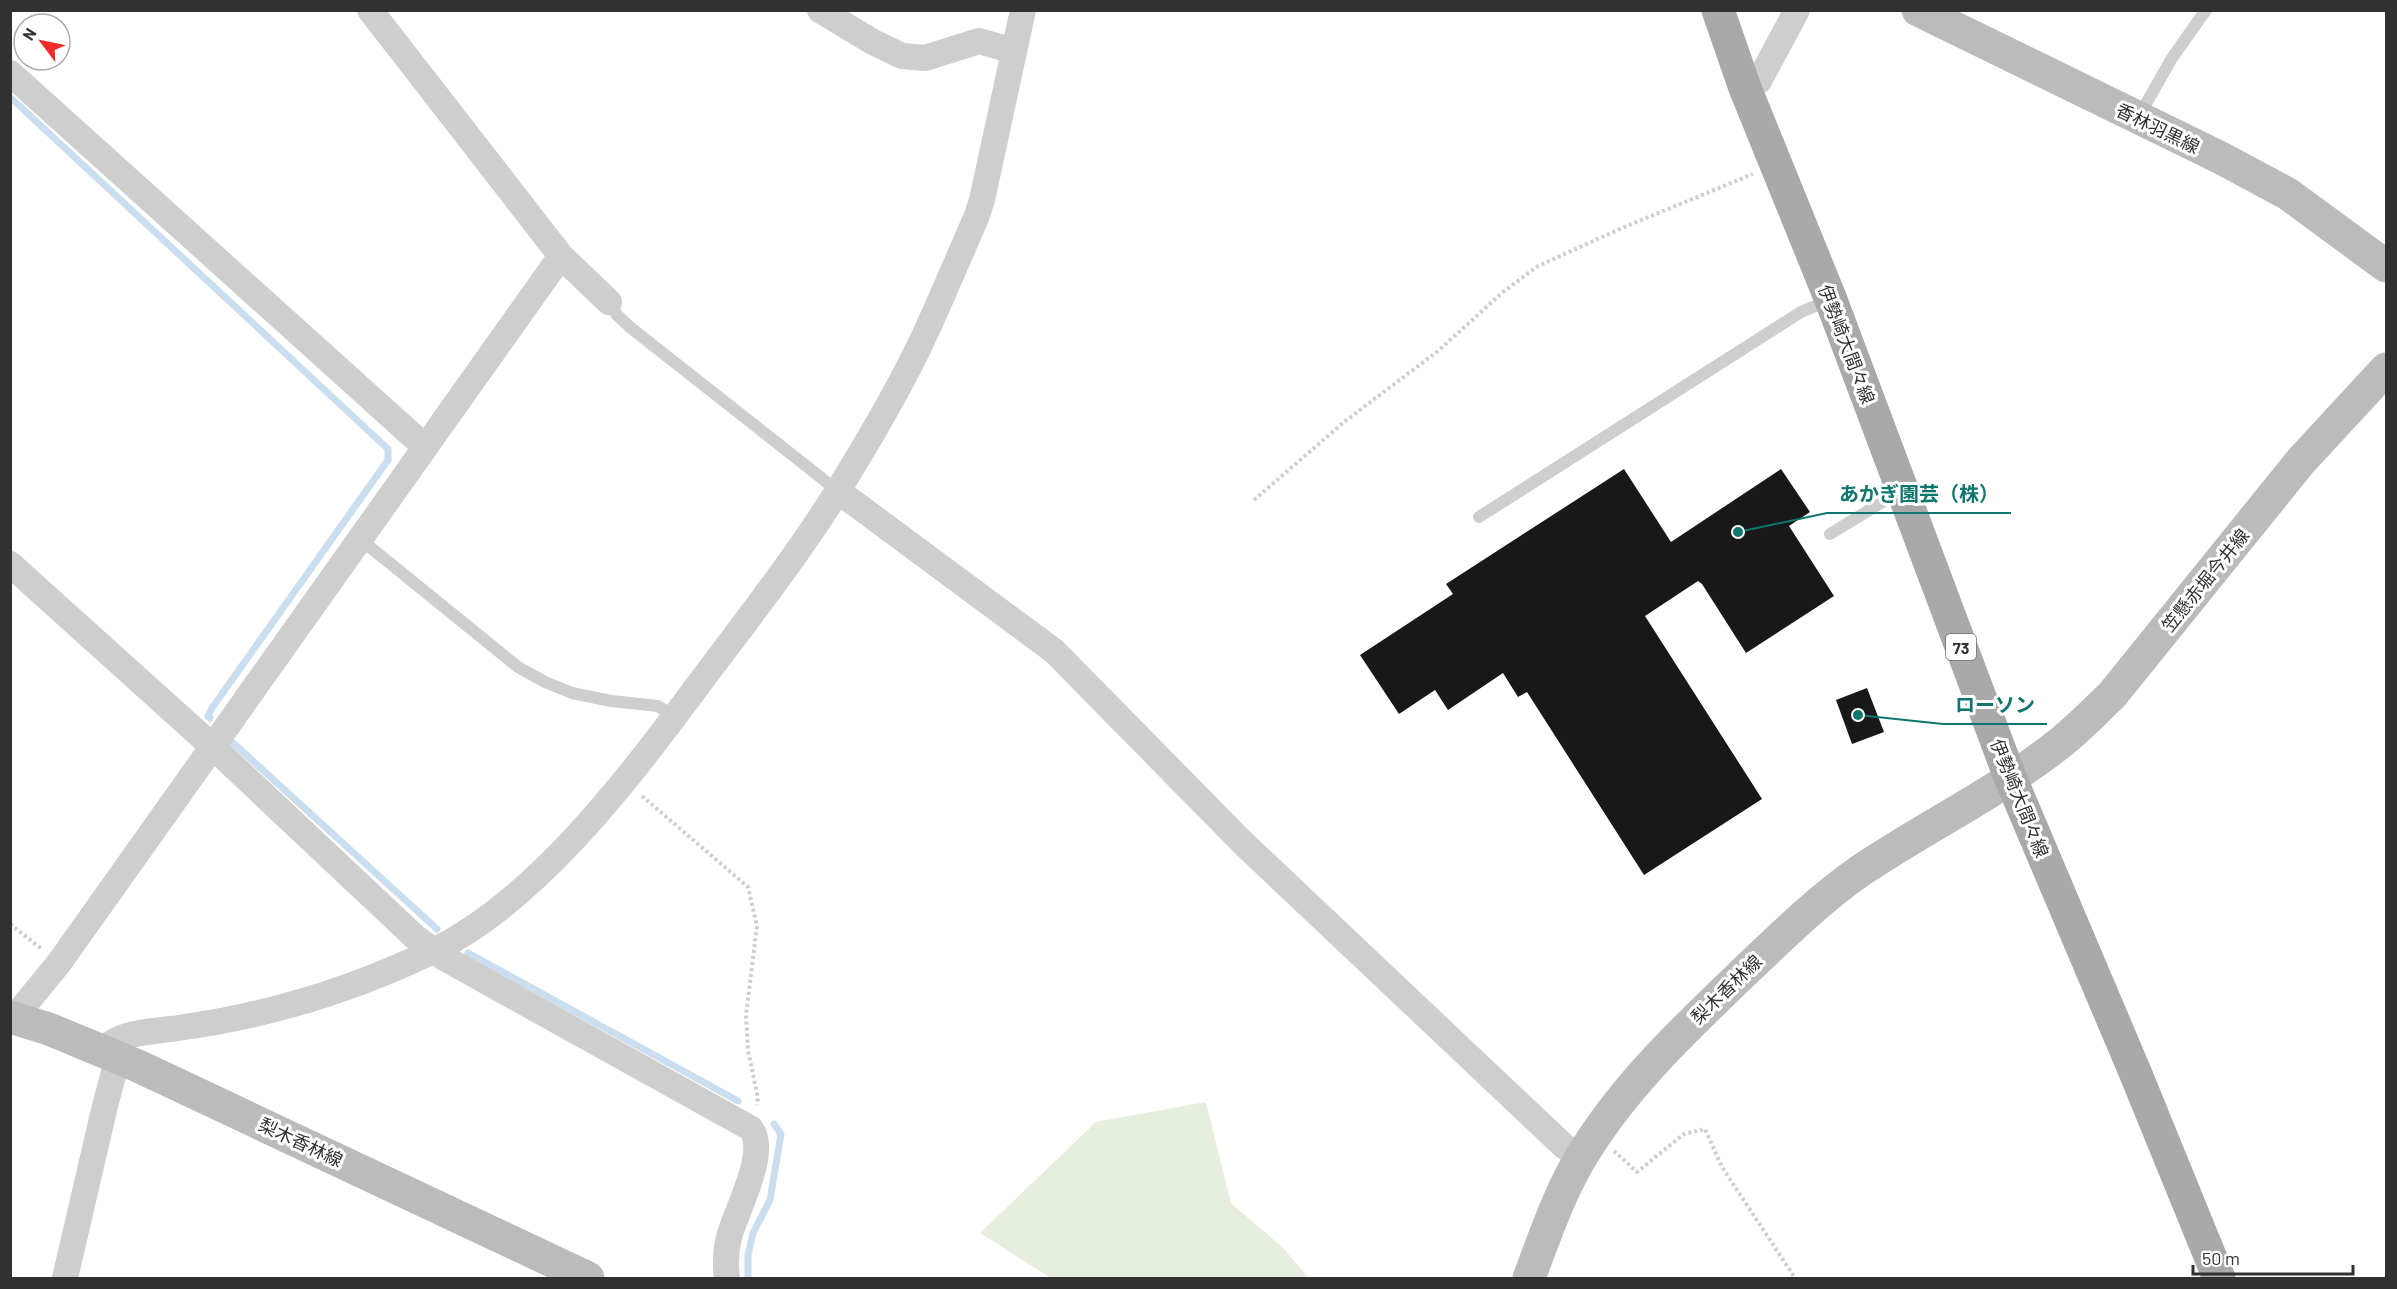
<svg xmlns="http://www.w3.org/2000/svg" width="2397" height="1289" font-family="Barlow,'Noto Sans JP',sans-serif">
<rect width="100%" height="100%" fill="#fff"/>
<path fill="#e6eede" d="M1206,1102L1231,1203L1282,1247L1309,1278H1051L980,1233L1096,1122Z"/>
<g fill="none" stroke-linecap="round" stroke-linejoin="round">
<path stroke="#cadeef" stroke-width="7" d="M10,97L388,449V460L212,708L208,716L210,718
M231,741L437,929
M468,953L738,1101
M748,1278V1255L753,1233L770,1200L781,1134L774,1124"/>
</g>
<path fill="#181818" d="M1624,469L1671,542L1781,469L1810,512L1789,526L1834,596L1746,653L1702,584L1698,581L1645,616L1762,799L1644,875L1527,692L1518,697L1503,673L1448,710L1435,690L1399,714L1360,655L1453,594L1446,584Z
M1867,688L1884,732L1852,744L1836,700Z"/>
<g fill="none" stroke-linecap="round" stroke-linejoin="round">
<path stroke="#cecece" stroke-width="4" stroke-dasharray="3 3" stroke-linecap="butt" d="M1254,500L1344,422L1438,351L1503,292L1538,266L1622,228L1753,174
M642,796L748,887L757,926L746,1015L748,1051L758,1098L757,1105
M10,924L43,950
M1614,1151L1637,1172L1684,1134L1705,1129L1722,1167L1795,1278"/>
<path stroke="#cecece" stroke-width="12" d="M2139,116L2172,58L2206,10
M609,302L617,315L631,328L838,491
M1479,517L1801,312L1830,300
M1830,534L1889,498L1902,494
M360,539L518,667L545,682L572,693L611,701L658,706L674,717"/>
<path stroke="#cecece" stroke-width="26" d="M370,10L561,256L609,302
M820,10L873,42L902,56L925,58L979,41L1014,51
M10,73L424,446
M1745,88L1759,81L1797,10
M838,491L1054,651L1243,843L1550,1133L1565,1147L1582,1156
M10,564L212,746L416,938L446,959L750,1128C770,1150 736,1211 729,1237C726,1250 725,1265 727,1278
M14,1018L59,963L561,256
M101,1051C121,1031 151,1032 178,1028C266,1016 355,989 435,950C535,900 621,788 687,700C738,631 792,564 837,492C866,445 895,396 919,347C939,305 957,261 976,218L982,200L1023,10
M65,1278L104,1110L114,1072L121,1058"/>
<path stroke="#bbb" stroke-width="33" d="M1918,10L2221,158L2288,194L2386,266
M10,1017L49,1029L138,1066L588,1278
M1529,1278C1545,1236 1559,1193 1583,1154C1625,1085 1683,1031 1741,975C1779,939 1817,901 1860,871C1924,828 1994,794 2055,747C2075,732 2093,713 2112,695L2301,461L2386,369"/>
<path stroke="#a9a9a9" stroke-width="33" d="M1718,10L1745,88L1831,300L2010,777L2135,1072L2219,1278"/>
</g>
<g text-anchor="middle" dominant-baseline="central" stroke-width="6" stroke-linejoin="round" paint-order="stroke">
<rect fill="#fff" stroke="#6f6f6f" stroke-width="1.5" x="1946" y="634" width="30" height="26" rx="4.5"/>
<g font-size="16" font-weight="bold" fill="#313131">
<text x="1961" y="647">73</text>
</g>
<g font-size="18" fill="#313131" stroke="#fff">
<text transform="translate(2158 128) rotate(26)">香林羽黒線</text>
<text transform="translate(1847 344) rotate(69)">伊勢崎大間々線</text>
<text transform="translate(2205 580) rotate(-51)">笠懸赤堀今井線</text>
<text transform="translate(2020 798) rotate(68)">伊勢崎大間々線</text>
<text transform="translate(1726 989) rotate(-44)">梨木香林線</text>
<text transform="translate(301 1142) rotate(25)">梨木香林線</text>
</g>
</g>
<path fill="none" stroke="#0f766e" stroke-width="2" d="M1738 532L1827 513H2011M1858 715L1943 724H2047"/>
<g fill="#0f766e" stroke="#fff" stroke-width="2">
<circle cx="1738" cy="532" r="6"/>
<circle cx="1858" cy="715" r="6"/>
</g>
<g font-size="20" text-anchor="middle" font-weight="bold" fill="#0f766e" stroke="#fff" stroke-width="6" stroke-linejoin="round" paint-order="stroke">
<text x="1919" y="501">あかぎ園芸（株）</text>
<text x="1995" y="712">ローソン</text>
</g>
<rect width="2397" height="1289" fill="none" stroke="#313131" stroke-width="24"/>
<g transform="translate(42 42) rotate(302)"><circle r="28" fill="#ffffff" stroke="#adadad" stroke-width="1.5"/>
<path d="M0-4.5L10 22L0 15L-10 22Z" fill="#f02b2a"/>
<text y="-9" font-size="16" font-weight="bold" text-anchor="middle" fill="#313131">N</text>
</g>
<path d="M2193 1265v9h160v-9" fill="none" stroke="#313131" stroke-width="3"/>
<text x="2202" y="1265" font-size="18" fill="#313131" stroke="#ffffff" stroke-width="4.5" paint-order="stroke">50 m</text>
</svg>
